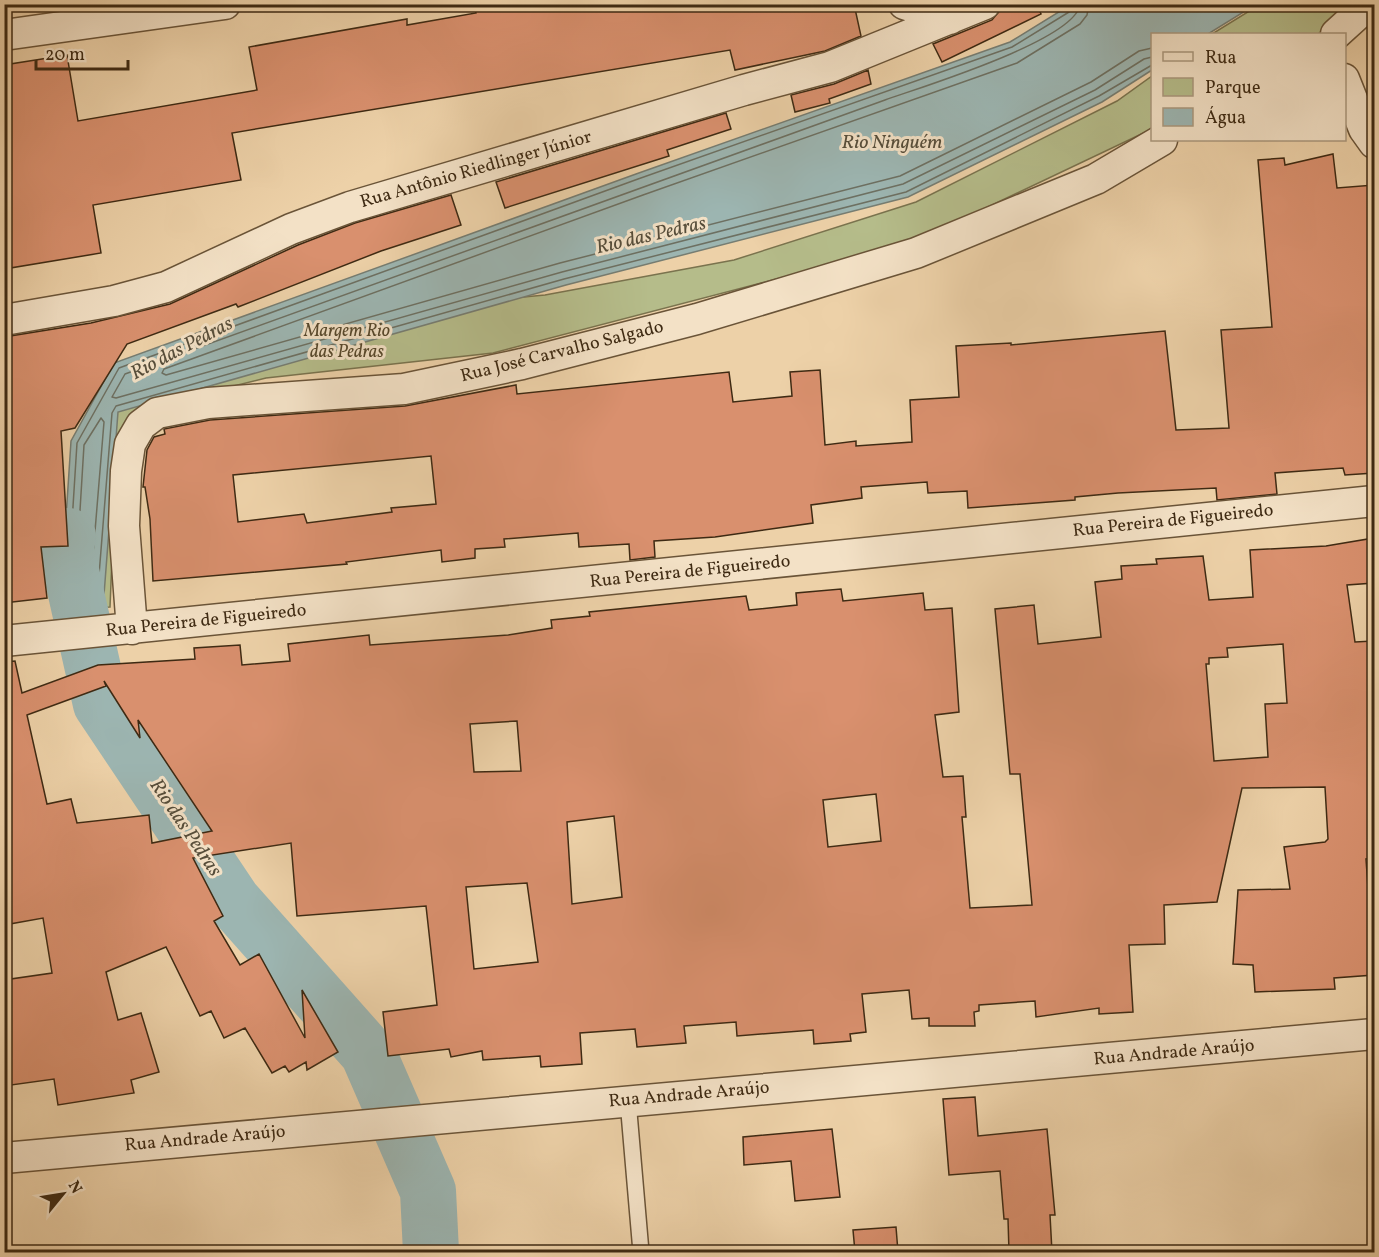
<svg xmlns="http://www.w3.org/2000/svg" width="1379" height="1257" font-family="Vollkorn,serif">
<rect width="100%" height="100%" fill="#edd1a8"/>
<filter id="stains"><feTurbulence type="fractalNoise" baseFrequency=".00333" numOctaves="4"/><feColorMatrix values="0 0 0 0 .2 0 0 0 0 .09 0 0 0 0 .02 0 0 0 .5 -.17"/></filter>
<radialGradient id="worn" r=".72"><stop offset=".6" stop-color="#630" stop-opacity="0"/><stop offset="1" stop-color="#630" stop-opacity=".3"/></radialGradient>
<path fill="#b5bc8a" stroke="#7a734e" stroke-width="1.5" d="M1259,5H1352L1318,34H1212Z
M1152,76V129L910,244L493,353L266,378L156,405L117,437L110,607L85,608L96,437L123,388L341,314L545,295L734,260L916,202L1117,101Z"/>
<path fill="#9cb5b1" stroke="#767d72" stroke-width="1.5" d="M1070,5H1255L1208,34H1152V70L1102,102L908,197L566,285L118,412L103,608L60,610L71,441L114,363L636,174L1010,42Z"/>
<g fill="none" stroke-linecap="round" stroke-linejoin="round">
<path stroke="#6d7062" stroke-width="1.5" d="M1072,4L1069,12L1012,47L638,179L119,368L77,443L67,602L97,600L112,413L116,406L564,279L906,192L1099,96L1152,65
M1080,4C1077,40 918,88 885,100C631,190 378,282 125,374L112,397L116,398L562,272L903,184L1095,90L1144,59L1152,57
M1089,4L1087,15L1080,24L1017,63L643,195L164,369L162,373L166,375L560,263L900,176L1091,82L1139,51L1152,48
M101,418L104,422L90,592L78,595L75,592L84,445Z"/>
<path stroke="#9cb5b1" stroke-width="56" d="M68,536L66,549L101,704L233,901L368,1053L428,1191L431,1252"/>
</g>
<path fill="#d9906e" stroke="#3e2a13" stroke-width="1.5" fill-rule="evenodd" d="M499,4H854L861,36L825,51L735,70L730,50L232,133L241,180L93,205L101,253L4,269V185L11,184L4,141V65L67,55L78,121L257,90L249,47L407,19V25L476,13L475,9Z
M1010,4H1036L1041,14L942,62L933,44L992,20L1001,9Z
M868,70L871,84L829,99L830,103L795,112L791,95L834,84Z
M726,113L731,129L667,150L669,156L505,208L496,182Z
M1333,154L1337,188L1374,185V473L1345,475L1343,468L1275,473L1277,494L1217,500L1216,488L1118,493L1075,497V500L968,508L967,491L928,493L927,482L861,487L862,498L811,505L813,523L715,537L654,541L655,557L630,560L629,544L579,547L578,533L504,539L505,547L475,549V558L442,562L441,550L346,562L347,564L153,581L150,519L145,487H143L147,450L154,437L165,434L164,429L210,420L405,406L516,385L517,394L729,372L733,402L792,396L790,372L820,370L825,445L856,441V446L912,442L910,400L959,397L956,346L1011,343V345L1165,331L1176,430L1229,428L1221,330L1272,327L1258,160L1284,158L1285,165ZM431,456L436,504L391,508L392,512L307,523L304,514L238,522L233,475Z
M451,195L461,225L381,251L238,307L236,304L127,344L75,428L61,431L68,546L41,547L47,598L4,603V337L91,323L170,304L298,245L355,223Z
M1374,538V583L1347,585L1355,642L1373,641L1374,663V814H1371L1374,858L1366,859L1374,975L1334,978L1335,989L1255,992L1253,965L1233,964L1238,890L1290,889L1284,847L1325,842L1328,839L1325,787L1242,788L1217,902L1164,905L1165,944L1129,945L1133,1012L1099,1014V1008L1036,1017L1035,1001L979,1005V1011L974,1012L975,1026H929V1018L912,1019L909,990L862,994L866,1032L850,1034L851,1041L814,1044L813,1030L737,1036L736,1022L684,1026L686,1043L637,1047L635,1029L580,1033L582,1064L541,1067L540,1056L483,1060L482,1051L451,1057L449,1049L388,1056L383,1012L437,1005L426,906L297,916L291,843L193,858L223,916L214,921L240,965L259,954L305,1038L302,990L338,1052L307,1070L306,1062L289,1072L285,1066L272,1073L245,1028L224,1038L211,1011L200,1016L166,947L106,972L118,1020L141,1013L159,1072L131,1080L134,1093L58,1105L54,1079L4,1086V980L52,973L43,918L4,925V662L15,661L22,693L98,665L195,659L194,648L240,645L242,665L290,661L288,644L369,635L370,645L508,635L552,628L551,620L590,616L589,612L746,596L749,610L797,605L796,593L841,589L843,601L923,593L925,610L952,608L959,712L935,715L943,777L963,776L966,817H962L970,908L1032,905L1020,774H1010L995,609L1034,605L1038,644L1101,637L1095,582L1122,579L1121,566L1157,564L1156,559L1203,556L1209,600L1253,597L1250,550L1326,546ZM1283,644L1287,703L1265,704L1268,757L1214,761L1206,664H1209V658L1228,657L1227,648ZM104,681L140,738L138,720L212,831L152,843L149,815L77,823L71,799L47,804L27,715L106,686ZM517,721L521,771L474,772L470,724ZM876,794L881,841L828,847L823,800ZM614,816L622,897L572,904L567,822ZM527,883L538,962L474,969L466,887Z
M975,1097L978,1136L1047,1129L1055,1215H1050L1052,1252H1009L1008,1219H1004L1000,1171L949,1175L943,1099Z
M832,1129L840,1197L795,1201L791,1161L744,1165L743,1137Z
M896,1227L898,1252H855L853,1230Z"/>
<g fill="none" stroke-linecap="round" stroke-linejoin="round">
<g stroke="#6a5438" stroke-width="18">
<path id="service" d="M628,1101L641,1252"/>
</g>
<g stroke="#6a5438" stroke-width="33">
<path id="minor" d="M904,4L950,19
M1336,34L1369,4
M4,35L225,4
M1344,79L1364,129L1374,143
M4,320L114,301L166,287L291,229L350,207L744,90L830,67L985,4
M132,629L124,526L126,471L130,444L141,425L157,413L208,403L404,389L522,364L697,319L916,253L1096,179L1162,140
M4,641L1374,501
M4,1158L1374,1034"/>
</g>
<use href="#service" stroke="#f3e1c6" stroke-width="15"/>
<use href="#minor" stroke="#f3e1c6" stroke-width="30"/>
</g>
<g text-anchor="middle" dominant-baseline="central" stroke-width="6" stroke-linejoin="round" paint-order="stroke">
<g font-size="18" fill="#3e2a13" stroke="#f3e1c6">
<text transform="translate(476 170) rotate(-16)">Rua Antônio Riedlinger Júnior</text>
<text transform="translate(562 352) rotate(-14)">Rua José Carvalho Salgado</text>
<text transform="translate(1173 521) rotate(-6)">Rua Pereira de Figueiredo</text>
<text transform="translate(690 572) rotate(-6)">Rua Pereira de Figueiredo</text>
<text transform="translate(206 621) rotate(-6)">Rua Pereira de Figueiredo</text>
<text transform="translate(1174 1053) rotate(-5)">Rua Andrade Araújo</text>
<text transform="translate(689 1095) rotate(-5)">Rua Andrade Araújo</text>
<text transform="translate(205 1139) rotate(-5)">Rua Andrade Araújo</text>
</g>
<g font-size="18" font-style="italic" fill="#56472b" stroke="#f3e1c6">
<text x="347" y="331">Margem Rio<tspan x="347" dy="21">das Pedras</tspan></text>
</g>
<g font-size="20" font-style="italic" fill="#564d3a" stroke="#f3e1c6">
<text x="892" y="143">Rio Ninguém</text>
<text transform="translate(651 236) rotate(-13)">Rio das Pedras</text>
<text transform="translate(182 349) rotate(-28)">Rio das Pedras</text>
<text transform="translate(185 828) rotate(56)">Rio das Pedras</text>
</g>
</g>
<rect width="1379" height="1257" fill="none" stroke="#edd1a8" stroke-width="24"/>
<rect x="6" y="6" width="1367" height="1245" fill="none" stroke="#3e2a13" stroke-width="3"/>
<rect x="12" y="12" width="1355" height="1233" fill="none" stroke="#3e2a13" stroke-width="1.5"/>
<rect x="1151" y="33" width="195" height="108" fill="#f3e1c6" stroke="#ab987e" stroke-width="1.5"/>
<rect x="1163" y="52" width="30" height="9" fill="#f3e1c6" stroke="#ab987e" stroke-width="1.5"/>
<text x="1205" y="63" font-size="18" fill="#3e2a13">Rua</text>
<rect x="1163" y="78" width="30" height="18" fill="#b5bc8a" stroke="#ab987e" stroke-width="1.5"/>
<text x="1205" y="93" font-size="18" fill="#3e2a13">Parque</text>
<rect x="1163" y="108" width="30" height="18" fill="#9cb5b1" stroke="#ab987e" stroke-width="1.5"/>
<text x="1205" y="123" font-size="18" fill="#3e2a13">Água</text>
<g transform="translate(63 1194) rotate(60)" stroke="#f3e1c6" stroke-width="4.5" paint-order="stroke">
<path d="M0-4.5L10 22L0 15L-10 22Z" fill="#3e2a13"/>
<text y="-9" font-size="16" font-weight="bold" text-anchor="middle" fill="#3e2a13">N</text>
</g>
<path d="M36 60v9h92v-9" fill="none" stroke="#3e2a13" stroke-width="3"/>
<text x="45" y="60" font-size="18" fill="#3e2a13" stroke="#f3e1c6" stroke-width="4.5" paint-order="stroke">20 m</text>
<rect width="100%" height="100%" filter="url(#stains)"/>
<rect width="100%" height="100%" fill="url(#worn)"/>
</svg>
